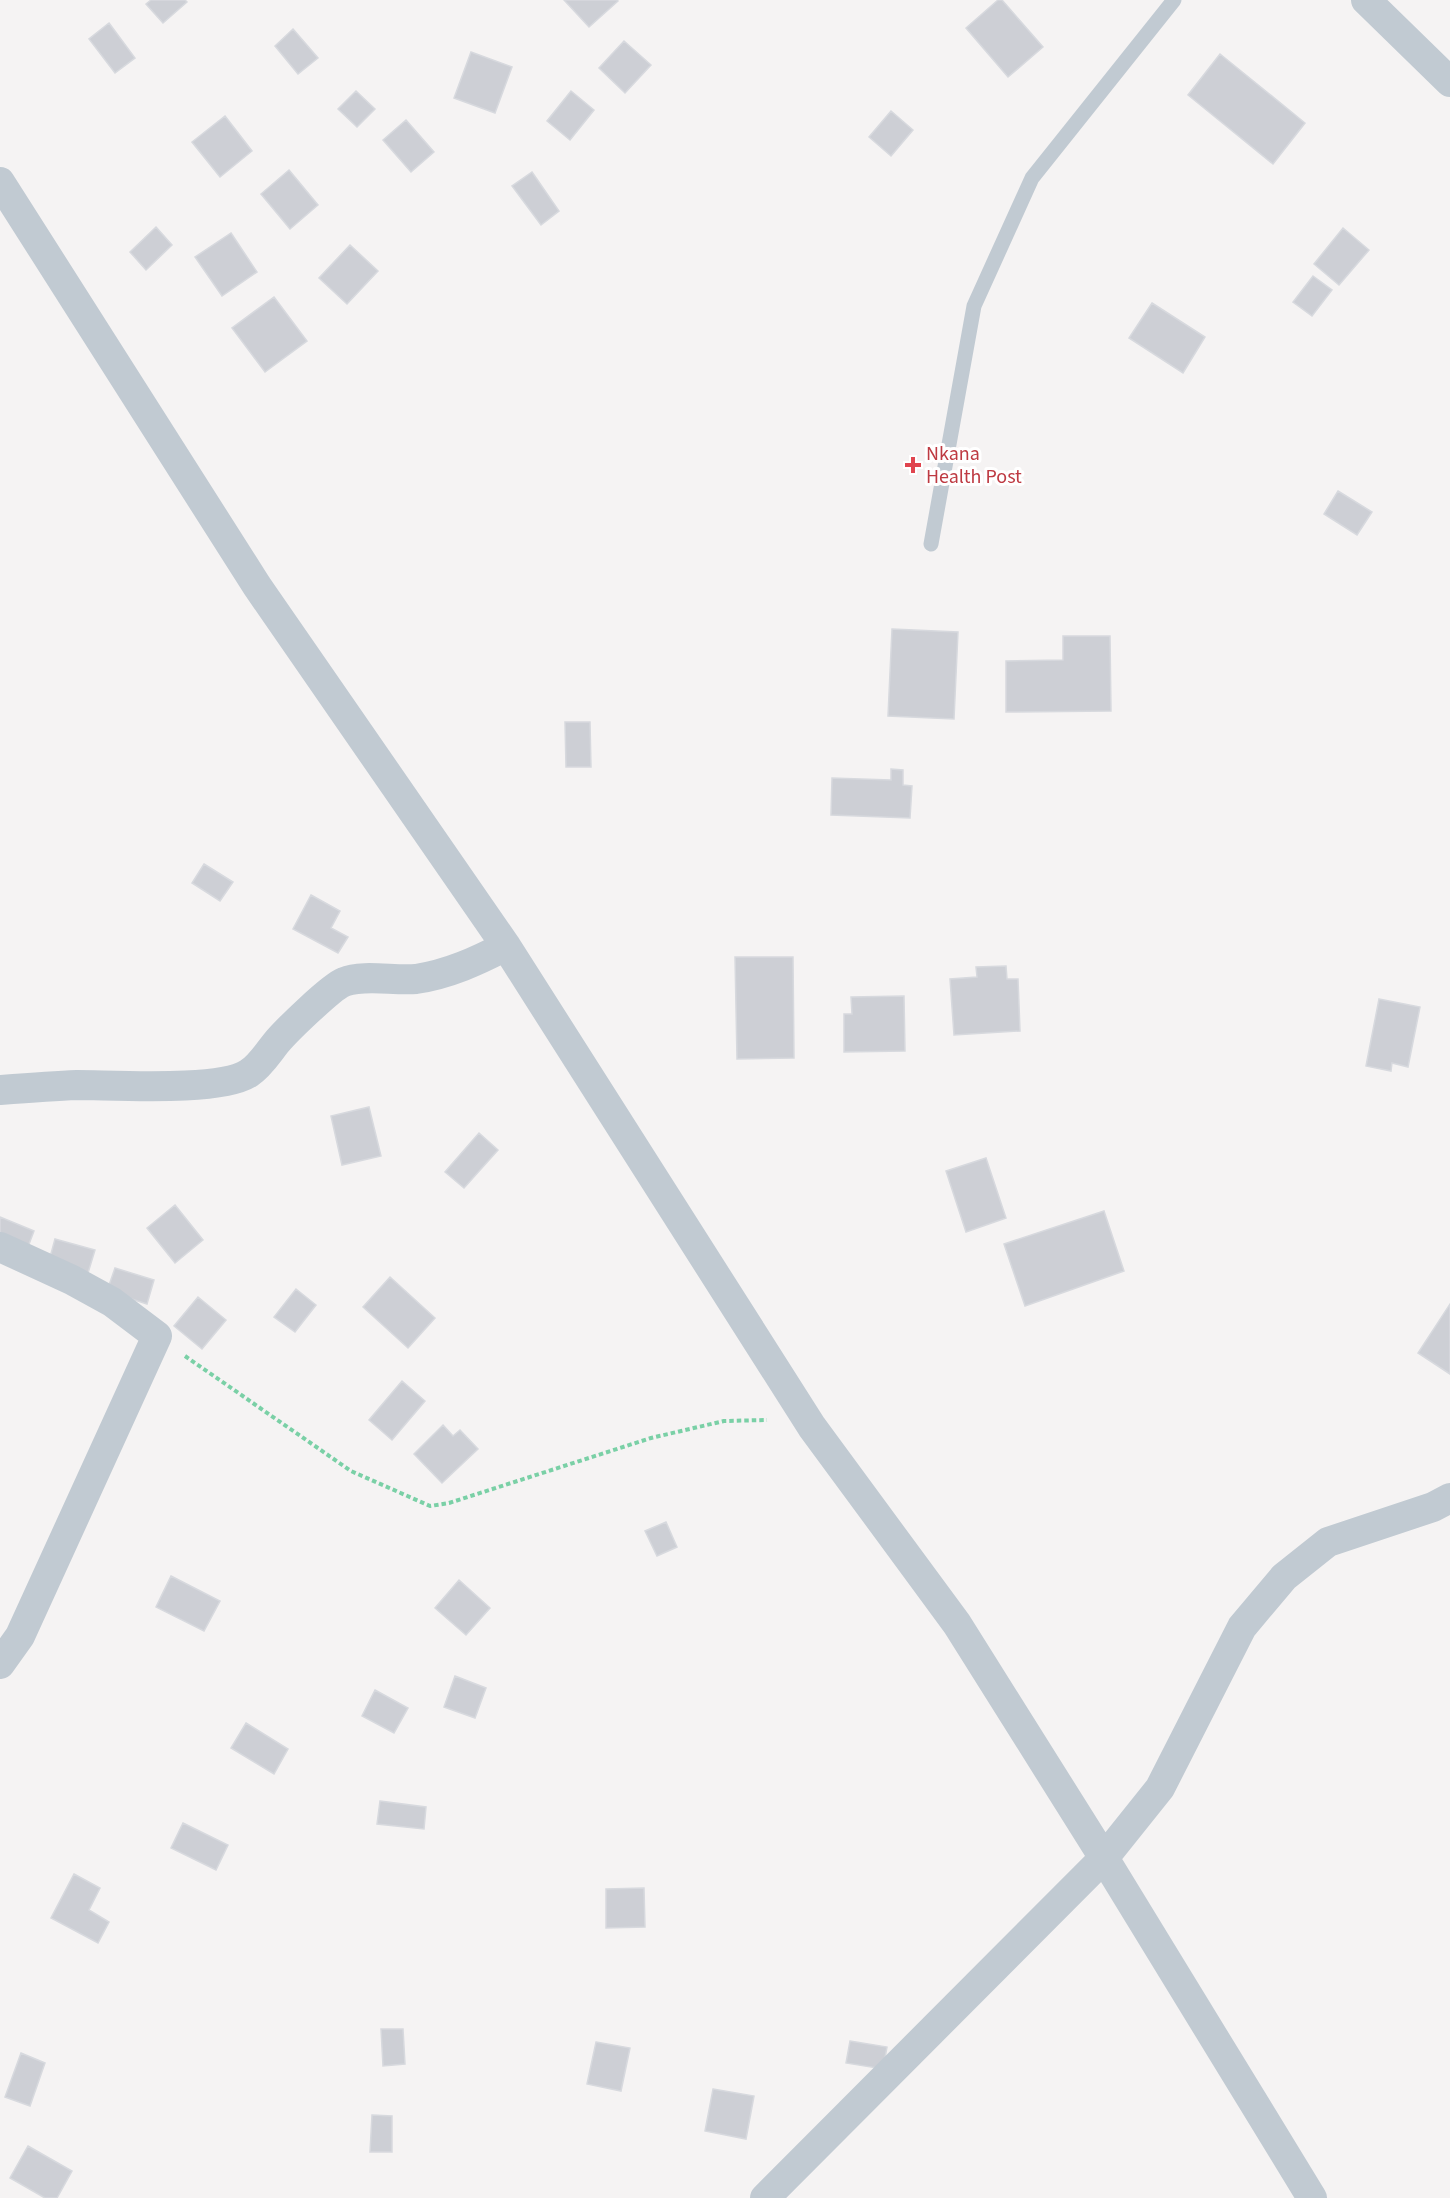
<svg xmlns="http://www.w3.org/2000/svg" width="1450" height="2198" font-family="'Source Sans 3',sans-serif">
<rect width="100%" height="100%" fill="#f5f3f3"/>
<path fill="#cdcfd5" stroke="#d7d9de" stroke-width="1.5" d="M151,0H185L187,2L163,23L146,4Z
M564,0H617L618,1L589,27Z
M998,0H1002L1043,47L1008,77L966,28Z
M109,23L135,58L115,73L89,39Z
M293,29L318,58L298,74L275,46Z
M624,41L651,65L625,93L599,68Z
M471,52L512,67L495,113L454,98Z
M1220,54L1305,123L1273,164L1188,95Z
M356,91L375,109L357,127L338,109Z
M571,91L594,110L570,140L547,121Z
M891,111L913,130L891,156L869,137Z
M225,116L252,151L220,177L192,142Z
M406,120L434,152L411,172L383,140Z
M289,170L318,205L290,229L261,194Z
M532,172L559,211L541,225L512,186Z
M156,227L172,245L146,270L130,252Z
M1343,228L1369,250L1339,285L1314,264Z
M231,233L257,272L222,296L195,257Z
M350,245L378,271L347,304L319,278Z
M1313,276L1332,290L1312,316L1293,302Z
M274,297L307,341L265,372L232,328Z
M1152,303L1205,337L1183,373L1129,338Z
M1338,491L1372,512L1357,535L1324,514Z
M892,629L958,632L954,719L888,716Z
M1063,636H1110L1111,711L1006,712V661L1063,660Z
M565,722H590L591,767H566Z
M891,769L903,770V785L912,786L910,818L831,815L832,778L891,780Z
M204,864L233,882L220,901L192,883Z
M311,895L340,911L331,928L348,937L338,953L293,929Z
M735,957H793L794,1058L737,1059Z
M1006,966L1007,979H1018L1020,1031L954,1035L950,979L977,977L976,967Z
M904,996L905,1051L844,1052V1014H852L851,997Z
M1379,999L1420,1007L1408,1067L1392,1063L1391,1071L1366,1066Z
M369,1107L381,1156L342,1165L331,1116Z
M479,1133L498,1150L464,1188L445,1172Z
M986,1158L1006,1218L966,1232L946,1171Z
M175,1205L203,1240L175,1263L147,1228Z
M1104,1211L1124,1271L1025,1306L1004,1244Z
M0,1217L34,1231L26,1252L0,1243Z
M55,1239L95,1250L88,1273L49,1261Z
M115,1268L154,1280L147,1304L107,1291Z
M390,1277L435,1318L408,1348L363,1307Z
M296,1289L316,1305L295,1332L274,1317Z
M198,1297L226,1320L202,1349L174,1326Z
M1450,1304V1374L1418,1353Z
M402,1381L425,1401L392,1440L369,1420Z
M443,1425L453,1436L460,1430L478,1449L442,1483L414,1454Z
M666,1522L677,1547L657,1556L645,1531Z
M171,1576L220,1601L204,1631L156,1607Z
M459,1580L490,1608L466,1635L435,1608Z
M455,1676L486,1688L475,1718L444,1707Z
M375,1690L408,1708L394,1733L362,1716Z
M246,1723L288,1749L274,1774L231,1748Z
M380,1801L426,1807L424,1829L377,1824Z
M183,1823L228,1845L216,1870L171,1848Z
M74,1874L100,1888L89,1910L109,1922L98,1943L51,1918Z
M644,1888L645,1927L606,1928V1889Z
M381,2029H403L405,2064L383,2066Z
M850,2041L887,2047L883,2069L846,2063Z
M596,2042L630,2048L621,2091L587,2084Z
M21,2053L45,2063L30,2106L5,2097Z
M713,2089L754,2096L746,2139L705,2131Z
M372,2115L392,2116V2152H370Z
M28,2146L72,2171L57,2198H45L10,2178Z"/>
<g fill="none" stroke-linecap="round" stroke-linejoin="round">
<path stroke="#7ad0a6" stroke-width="4" stroke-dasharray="4.5 3" stroke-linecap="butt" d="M185,1356L351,1471L430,1506L449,1503L651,1438L724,1421L767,1420"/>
<path stroke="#c1cad2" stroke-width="15" d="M931,544L974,306L1032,178L1174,0"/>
<path stroke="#c1cad2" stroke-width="30" d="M1366,0L1450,82
M0,182L257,586L506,946L812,1427L957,1624L1104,1858L1312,2198
M0,1090C26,1088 52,1086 77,1085C114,1085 222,1092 249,1073C260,1066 268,1053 276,1043C286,1031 331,987 344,982C363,974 394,981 416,979C449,974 477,961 506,946
M0,1247L72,1280L112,1302L157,1336L20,1636L0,1664
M765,2198L1104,1858L1160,1788L1242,1627L1284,1577L1328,1542L1433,1507L1450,1498"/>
</g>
<path fill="#e0444e" stroke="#fff" stroke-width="2" d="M910 456h6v6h6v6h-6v6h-6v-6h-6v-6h6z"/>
<g text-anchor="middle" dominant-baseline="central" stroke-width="6" stroke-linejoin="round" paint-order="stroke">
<g font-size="20" fill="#be3a42" stroke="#fff" text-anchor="start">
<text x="926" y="454">Nkana<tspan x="926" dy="23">Health Post</tspan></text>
</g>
</g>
</svg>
